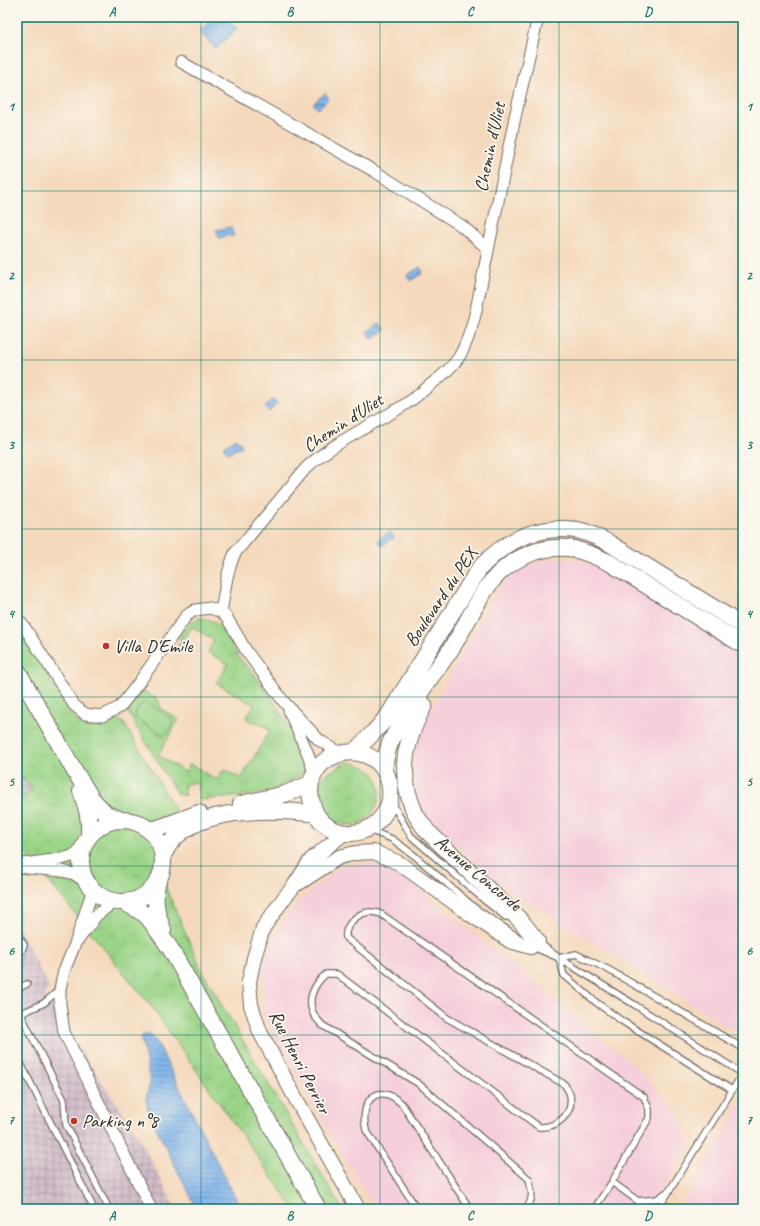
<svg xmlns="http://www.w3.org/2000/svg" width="760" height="1226" font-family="Caveat,sans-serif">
<defs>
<pattern id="industrial-grid" width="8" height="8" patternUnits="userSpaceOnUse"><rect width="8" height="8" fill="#d1bdcb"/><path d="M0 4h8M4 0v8" fill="none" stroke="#aa9aa5"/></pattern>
<pattern id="grass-tufts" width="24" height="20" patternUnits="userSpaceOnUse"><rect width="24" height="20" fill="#9ad487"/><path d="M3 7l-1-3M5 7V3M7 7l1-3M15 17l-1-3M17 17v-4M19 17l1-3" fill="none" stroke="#85b675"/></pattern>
<pattern id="water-rules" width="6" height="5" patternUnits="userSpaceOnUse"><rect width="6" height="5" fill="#7db3eb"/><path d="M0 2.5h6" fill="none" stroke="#6792bf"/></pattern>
</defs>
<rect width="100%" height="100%" fill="#fbf7ec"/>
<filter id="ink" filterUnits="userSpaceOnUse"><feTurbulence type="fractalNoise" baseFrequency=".025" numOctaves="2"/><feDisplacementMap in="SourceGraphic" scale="8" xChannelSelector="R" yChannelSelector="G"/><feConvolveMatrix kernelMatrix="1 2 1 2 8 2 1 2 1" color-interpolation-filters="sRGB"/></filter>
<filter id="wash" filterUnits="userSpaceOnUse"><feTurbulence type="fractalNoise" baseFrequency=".012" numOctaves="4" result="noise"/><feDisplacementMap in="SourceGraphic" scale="16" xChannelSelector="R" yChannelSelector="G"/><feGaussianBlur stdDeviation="0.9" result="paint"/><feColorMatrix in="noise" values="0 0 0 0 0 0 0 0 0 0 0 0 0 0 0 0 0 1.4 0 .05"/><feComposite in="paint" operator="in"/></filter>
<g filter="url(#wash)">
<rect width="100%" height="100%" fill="#f4d9bc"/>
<path fill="#f5cfda" d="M558,558L579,560L608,573L711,635L743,658V1036L498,883L430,821L418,797L412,765L414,745L422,725L494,596L504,582L519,569L534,562Z
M377,863L399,872L633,1064L679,1113L690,1146L649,1209H375L309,1098L262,1013L264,964L276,931L300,899L342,865Z
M743,1100V1209H679Z"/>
<path fill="url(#industrial-grid)" d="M17,772L33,789L17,802Z
M17,843L23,850L19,928L49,987L44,996L136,1132L176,1209H17Z"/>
<path fill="url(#grass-tufts)" stroke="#628059" d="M200,618C207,619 212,620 217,624C227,633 231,646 239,657C242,662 247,666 251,670C263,685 312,753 305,770C303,774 297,777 293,779C288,782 283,785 277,788C256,796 223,798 200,800L197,782L185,784L184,796L177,794L127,711L142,690L158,700L161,708L179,720L158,755L185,772L190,764L217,780L224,769L241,779L270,730L255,721L253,723L246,718L254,705L216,683L228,664L208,652L214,640L192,627L178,651L176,649L182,639L178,637L190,622Z
M17,624L72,716L86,729L117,719L123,722L169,799L188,833L176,846L164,883L202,971L342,1209H294L151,1006L17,843V802L33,789L17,772Z
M347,762C408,769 372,847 332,819C320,811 314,792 322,779C325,773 341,766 347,762Z"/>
<path fill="#9ad487" stroke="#628059" d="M145,702L172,718C173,725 169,732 163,735L135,718C135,712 139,704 145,702Z"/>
<path fill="url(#water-rules)" stroke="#546f8b" d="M215,17H225L237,29L216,49L199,31Z
M325,93L329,98L318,109L313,104Z
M231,227L234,236L230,237L229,235L219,238L216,230Z
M420,267L423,273L410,281L407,275Z
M380,323L385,330L372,339L367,332Z
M273,399L278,403L269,412L265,407Z
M236,438L241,444V447L228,453L223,447Z
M390,532L394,538L382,546L378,540Z
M146,1034C156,1035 163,1054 167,1063L241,1209H197L151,1118C148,1110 145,1102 147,1094C148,1088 150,1088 150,1080L141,1037Z"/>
</g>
<g filter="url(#ink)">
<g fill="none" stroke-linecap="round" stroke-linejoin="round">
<g stroke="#71685e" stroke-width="8">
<path id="service" d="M392,803L411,836L483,899L506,917
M369,830L392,839L415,856L475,908L521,939
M17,934L24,945L22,950L17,953
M538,942L559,958L635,1005
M531,946L559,958L576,954L609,970L743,1048
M559,958L564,975L597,1003L622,1021L732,1090
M17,989L27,984
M17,1007L64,1100L66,1125L109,1209
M20,1014L44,1003L60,989
M17,1056L94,1209
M638,1201L657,1199L667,1192
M417,1209L366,1130C359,1100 378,1081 402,1104L470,1209
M526,1209C534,1198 532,1192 529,1179L419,1084L322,1025C320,1022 316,1019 314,1015C306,1000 314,984 326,974H337L539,1127C557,1128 574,1114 570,1095C569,1091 566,1087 564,1084L447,1018L346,938C344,925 358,912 371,912C374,912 378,913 381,914L644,1097L649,1109V1118L612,1182L638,1201L643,1209
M594,1209L612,1182
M658,1209L743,1073"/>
</g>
<g stroke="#71685e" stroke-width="13">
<path id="minor" d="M181,62L374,171L462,226L487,248
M221,612C225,591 226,573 235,553L306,468C334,442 369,427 401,407C411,401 421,393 430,385C441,377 451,369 459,357C467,344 471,330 475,315L515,117L538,17
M17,618L25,628L74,705L85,714L102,716L120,707L140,681L186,616L195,610L203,609L210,608L221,612L227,618L247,652L284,702L319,740L340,753
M289,711L308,754L314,773
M23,864L61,859L72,856L83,848
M17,867L62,871L74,874L89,884
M93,889L75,944L64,971L60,989V1004L64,1032L151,1209
M79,939L96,916L115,901"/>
</g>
<g stroke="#71685e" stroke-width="16">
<path id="tertiary" d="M344,833L311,860L294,886L284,898L263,928L254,958L249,982L251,1005L260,1032L296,1099L358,1209
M299,883L339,857L356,853L374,852L399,863L470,914L510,941L531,947"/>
</g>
<g stroke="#71685e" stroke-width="18">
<path id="secondary" d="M17,670L74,770L92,799L106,814L119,819
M424,705C405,742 397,773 415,813C418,819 423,825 427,831L521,921L537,941
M354,752L374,732L388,716L479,569C505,540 538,525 577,530C589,532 599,538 609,543L743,626
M384,770C385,762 386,754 389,746C392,737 398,728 403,720C410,709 417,698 424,687C432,675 441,664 449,652C462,633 471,612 484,592C501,564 534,545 568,548C583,550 597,557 610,563L743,645
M81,791C87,809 90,817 89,837
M241,804L285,794L310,784
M81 861a41 41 0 1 1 82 0a41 41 0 1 1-82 0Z
M149,829H156L199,813
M163,855C167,848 170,841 177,836C205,810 262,809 298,812C303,813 312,812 316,815C318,816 320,820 322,822C330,829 341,834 352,833C367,832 379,823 386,811C391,802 391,791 389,782C376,729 287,752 316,814
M157,883C154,903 156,911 163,930
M123,902L135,908L147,916L170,948L318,1209"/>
</g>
<use href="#service" stroke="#fff" stroke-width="5.5"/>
<use href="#minor" stroke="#fff" stroke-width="11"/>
<use href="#tertiary" stroke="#fff" stroke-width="14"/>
<use href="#secondary" stroke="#fff" stroke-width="16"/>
<g stroke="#71685e" stroke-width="8" stroke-linecap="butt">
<path id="service-bridge" d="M635,1005L743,1074"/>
</g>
<use href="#service-bridge" stroke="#fff" stroke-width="5.5"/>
</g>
</g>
<path fill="none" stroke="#0f766e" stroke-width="1" stroke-opacity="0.55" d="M201,17V1209M380,17V1209M559,17V1209M17,191H743M17,360H743M17,529H743M17,697H743M17,866H743M17,1035H743"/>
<g fill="#c8321e" stroke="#fbf7ec" stroke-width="1.5">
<circle cx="106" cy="646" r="4"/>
<circle cx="74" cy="1121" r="4"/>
</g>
<g text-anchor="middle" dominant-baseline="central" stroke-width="3.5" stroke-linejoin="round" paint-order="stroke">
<g font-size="19" fill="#2b2b2b" stroke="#fbf7ec">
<text transform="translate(490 147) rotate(-78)">Chemin d'Uliet</text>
<text transform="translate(343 423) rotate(-33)">Chemin d'Uliet</text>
<text transform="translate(441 597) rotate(-56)">Boulevard du PEX</text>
<text transform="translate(478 873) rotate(40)">Avenue Concorde</text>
<text transform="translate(300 1062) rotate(63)">Rue Henri Perrier</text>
</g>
<g font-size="19" fill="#2b2b2b" stroke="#fbf7ec" text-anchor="start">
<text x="114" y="646">Villa D'Emile</text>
<text x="82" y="1121">Parking n°8</text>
</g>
</g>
<rect width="760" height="1226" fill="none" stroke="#fbf7ec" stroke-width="44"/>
<rect x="22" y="22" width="716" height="1182" fill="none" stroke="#0f766e" stroke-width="1.5"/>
<g font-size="13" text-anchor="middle" font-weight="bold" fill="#0f766e">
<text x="112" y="16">A</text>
<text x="290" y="16">B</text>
<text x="470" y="16">C</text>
<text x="648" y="16">D</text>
<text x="11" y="111">1</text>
<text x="749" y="111">1</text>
<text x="11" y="280">2</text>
<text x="749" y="280">2</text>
<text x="11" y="449">3</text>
<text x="749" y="449">3</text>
<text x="11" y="618">4</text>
<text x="749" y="618">4</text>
<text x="11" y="786">5</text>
<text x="749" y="786">5</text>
<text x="11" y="955">6</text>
<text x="749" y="955">6</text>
<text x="11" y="1124">7</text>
<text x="749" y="1124">7</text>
<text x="112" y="1220">A</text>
<text x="290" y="1220">B</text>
<text x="470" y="1220">C</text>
<text x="648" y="1220">D</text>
</g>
</svg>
